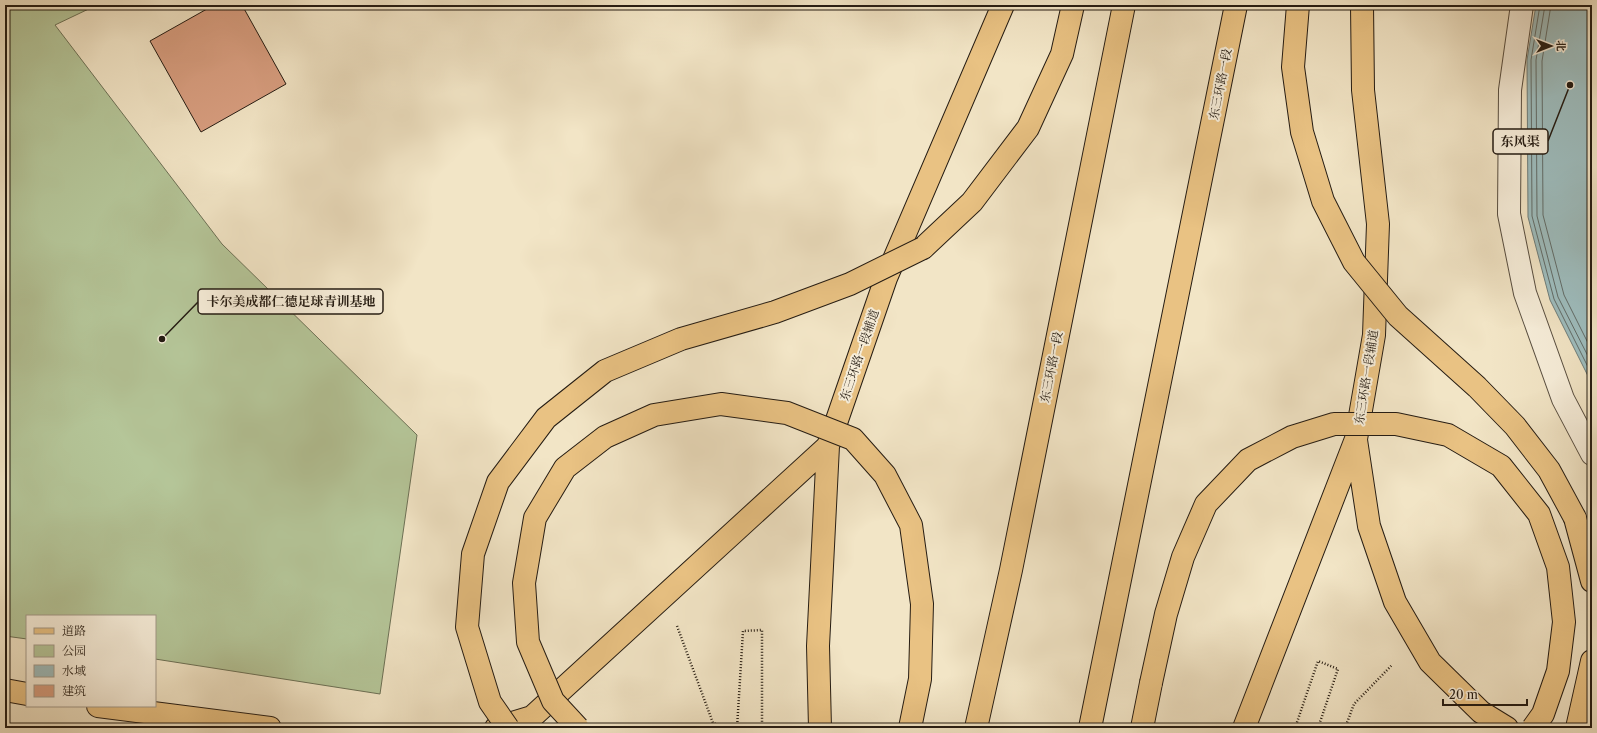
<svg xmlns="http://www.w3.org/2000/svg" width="1597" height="733" font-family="'Libre Caslon Text','Noto Serif SC',serif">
<rect width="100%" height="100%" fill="#f2e5c6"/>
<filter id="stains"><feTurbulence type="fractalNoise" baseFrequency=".005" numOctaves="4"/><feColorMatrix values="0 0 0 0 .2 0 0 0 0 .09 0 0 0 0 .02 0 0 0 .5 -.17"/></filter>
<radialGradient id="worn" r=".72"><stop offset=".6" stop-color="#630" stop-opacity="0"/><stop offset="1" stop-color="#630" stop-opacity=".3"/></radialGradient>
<path fill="#b5c699" stroke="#6d7156" d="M5,5H97L55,25L222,244L417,435L380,694L155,659V616H27V639L5,636Z"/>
<path fill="#9ebdbe" stroke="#6e7d7a" d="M1536,5H1592V384L1550,300L1528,217L1527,60Z"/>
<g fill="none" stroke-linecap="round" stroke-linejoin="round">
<path stroke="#626c68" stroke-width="1" d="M1540,5L1531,60L1532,216L1554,299L1592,375
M1545,5L1536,60L1537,216L1558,297L1592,364
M1551,5L1542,61L1543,215L1564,295L1592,351"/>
</g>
<path fill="#d89e80" stroke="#251c13" d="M214,5H242L286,84L201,132L150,41Z"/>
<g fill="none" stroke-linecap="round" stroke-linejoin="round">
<g stroke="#584e40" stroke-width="24">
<path id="minor" d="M1522,5L1510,90L1509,214L1525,293L1563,399L1592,454"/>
</g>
<g stroke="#251c13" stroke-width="24">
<path id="major" d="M1356,440L1369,526L1395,602L1430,662L1481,712L1507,728
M5,690L27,694
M98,706L270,728
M496,728L532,717L828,446
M820,728L818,646L828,446L886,278L1003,5
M1244,728L1356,439L1374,335L1378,224L1363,90L1362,5"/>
</g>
<g stroke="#251c13" stroke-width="24">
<path id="highway" d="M923,248L972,202L1028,128L1062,54L1073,5
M1575,518L1592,581
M976,728L1011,570L1124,5
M1090,728L1236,5
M1142,728L1151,683
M1577,728L1592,661"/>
</g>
<path stroke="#251c13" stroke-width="2.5" stroke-dasharray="1 2" stroke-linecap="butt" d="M677,626L713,723L730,728
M737,728L743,631L762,630V728
M1295,728L1318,661L1338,669L1318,728
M1345,728L1354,704L1392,665"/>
<use href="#minor" stroke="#f7eeda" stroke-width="22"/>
<use href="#major" stroke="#e9c283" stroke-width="22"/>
<use href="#highway" stroke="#e9c283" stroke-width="22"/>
<g stroke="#251c13" stroke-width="24" stroke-linecap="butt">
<path id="highway-bridge" d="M1298,5L1293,67L1302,132L1323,201L1354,262L1398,316L1477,387L1515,426L1549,470L1575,518
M1151,683L1166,614L1183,557L1206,504L1248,460L1292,437L1334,424H1396L1448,435L1501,466L1539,514L1558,567L1564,622L1558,671L1543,714L1533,728
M508,728L490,702L467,627L473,554L498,482L546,418L605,371L681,339L775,312L850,284L923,248
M578,728L553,701L528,642L524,583L535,518L565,468L605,437L654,415L721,404L787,413L853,439L885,475L911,525L922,604L920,679L910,728"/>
</g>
<use href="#highway-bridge" stroke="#e9c283" stroke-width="22"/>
</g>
<g text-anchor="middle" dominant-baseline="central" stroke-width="4" stroke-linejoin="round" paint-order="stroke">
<g font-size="12" fill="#251c13" stroke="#f7eeda">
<text transform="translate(1220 84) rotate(-79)">东三环路一段</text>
<text transform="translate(859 355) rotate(-71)">东三环路一段辅道</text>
<text transform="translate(1051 367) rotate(-79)">东三环路一段</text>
<text transform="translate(1366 377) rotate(-81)">东三环路一段辅道</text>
</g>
</g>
<path fill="none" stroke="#251c13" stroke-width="1.5" d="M1570 85L1548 141M162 339L198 302"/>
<g fill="#251c13" stroke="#f7eeda" stroke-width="1.5">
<circle cx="1570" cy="85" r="4"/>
<circle cx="162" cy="339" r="4"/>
</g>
<g fill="#f7eeda" stroke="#251c13" stroke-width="1.5">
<rect x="1493" y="129" width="55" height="25" rx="4"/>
<rect x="198" y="289" width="185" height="25" rx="4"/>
</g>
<g font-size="13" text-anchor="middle" font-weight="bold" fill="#251c13">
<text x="1520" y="146">东风渠</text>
<text x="291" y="306">卡尔美成都仁德足球青训基地</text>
</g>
<rect width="1597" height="733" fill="none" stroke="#f2e5c6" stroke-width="20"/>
<rect x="6" y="6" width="1585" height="721" fill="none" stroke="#251c13" stroke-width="2"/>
<rect x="10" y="10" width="1577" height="713" fill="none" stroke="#251c13"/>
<rect x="26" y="615" width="130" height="92" fill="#f7eeda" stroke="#a39a8a"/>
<rect x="34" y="628" width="20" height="6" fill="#e9c283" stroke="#a39a8a"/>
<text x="62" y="635" font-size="12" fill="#251c13">道路</text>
<rect x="34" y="645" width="20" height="12" fill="#b5c699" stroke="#a39a8a"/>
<text x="62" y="655" font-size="12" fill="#251c13">公园</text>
<rect x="34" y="665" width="20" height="12" fill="#9ebdbe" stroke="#a39a8a"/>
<text x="62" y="675" font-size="12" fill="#251c13">水域</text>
<rect x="34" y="685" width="20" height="12" fill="#d89e80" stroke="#a39a8a"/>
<text x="62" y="695" font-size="12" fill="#251c13">建筑</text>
<g transform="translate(1551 46) rotate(90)" stroke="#f7eeda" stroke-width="3" paint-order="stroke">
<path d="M0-3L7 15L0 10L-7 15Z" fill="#251c13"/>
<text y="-6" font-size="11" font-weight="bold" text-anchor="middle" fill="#251c13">北</text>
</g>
<path d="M1443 699v6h84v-6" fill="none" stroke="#251c13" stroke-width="2"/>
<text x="1449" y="699" font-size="12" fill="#251c13" stroke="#f7eeda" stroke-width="3" paint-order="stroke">20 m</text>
<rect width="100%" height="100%" filter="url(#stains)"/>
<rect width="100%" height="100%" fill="url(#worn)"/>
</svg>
